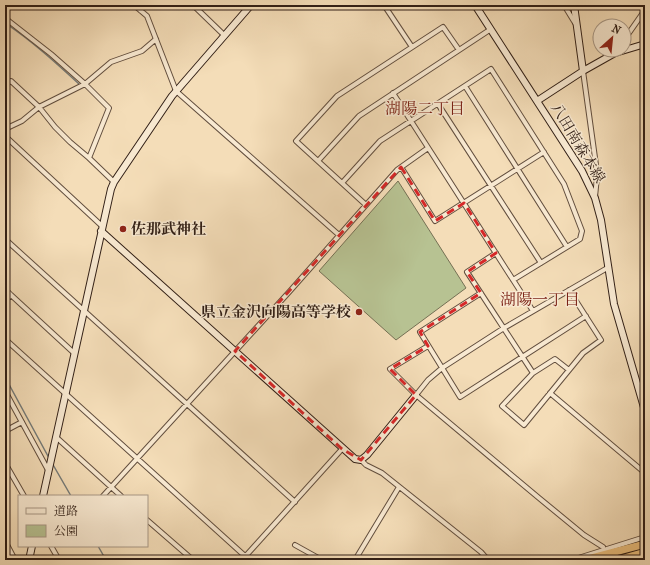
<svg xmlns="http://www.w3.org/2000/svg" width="650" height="565" font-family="'IM FELL French Canon','Noto Serif JP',serif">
<rect width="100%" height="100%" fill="#f4ddb8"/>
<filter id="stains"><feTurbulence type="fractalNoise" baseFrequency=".005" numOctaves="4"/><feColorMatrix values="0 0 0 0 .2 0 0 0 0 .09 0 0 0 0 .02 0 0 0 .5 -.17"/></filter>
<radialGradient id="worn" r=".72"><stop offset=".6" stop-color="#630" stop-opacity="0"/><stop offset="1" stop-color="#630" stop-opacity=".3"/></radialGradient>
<path fill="#b7c292" stroke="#747054" d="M398,181L466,288L396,340L319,271Z"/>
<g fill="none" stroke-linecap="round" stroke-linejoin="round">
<path stroke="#757b79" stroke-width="1.5" d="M5,23C32,41 55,62 79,84
M5,377L49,458
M52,463L71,496
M98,546L106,560"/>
<g stroke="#624e3e" stroke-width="6">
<path id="street" d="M134,5L147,16L176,91L339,235
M193,5L224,35
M384,5L412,47
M564,5L575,23
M141,11L143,5
M5,18L51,54L85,84L109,108L89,158L114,182
M624,40L645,10
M583,71L596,165L597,177L595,197
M5,84L11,81L39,107L55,127L70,142L89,158
M465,86L567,247
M393,93L533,311
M438,104L541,263
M5,129L22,121L39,107L85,84L111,62L142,51L156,39
M5,136L102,226
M318,161L359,116L491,29
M401,167L435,221L544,152
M342,183L380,141L491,69L564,184L582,231L580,239L513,280
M366,205L296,141L337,96L443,27L459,50
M5,239L295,502
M496,253L467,272L533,373
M5,289L11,295
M481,293L420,332L460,397L586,316
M5,301L11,295L74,353
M5,339L245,556
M428,346L390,369L416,395L539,498L584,535L603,547
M569,370L555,359L533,373L502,406L524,425L583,353L601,340L569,290
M5,391L48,470
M550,393L645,473
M416,395L428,380L442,368L504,328L609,267
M5,431L22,422
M56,437L121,496
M361,460L366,465L382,473L481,552L488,560
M5,463L24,496
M103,496L290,291L397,170L428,148
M147,520L193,560
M5,541L15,560
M295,545L322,560
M51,546L59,560
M242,560L342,449
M355,560L399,487
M572,560L645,537
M640,560L645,559"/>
</g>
<g stroke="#311f16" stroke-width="8">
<path id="secondary" d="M475,5L582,171L595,198L601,220L614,304L645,411
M574,5L583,71
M537,101L583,71L615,53L645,44
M101,231L355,459L361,460L367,455L416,395
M43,496L111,189L114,182L172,96L251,5
M29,560L32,546"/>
</g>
<g stroke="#311f16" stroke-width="9">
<path id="highway" d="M584,560L645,544
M617,560L645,552"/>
</g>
<use href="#street" stroke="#f8e9d1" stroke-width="4"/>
<use href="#secondary" stroke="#f8e9d1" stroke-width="6"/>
<use href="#highway" stroke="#eabe7c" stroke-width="7"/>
</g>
<path fill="none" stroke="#d62828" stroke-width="3" stroke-dasharray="8 5" stroke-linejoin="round" d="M401,167L435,221L464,203L496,253L467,272L481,293L420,332L428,346L390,369L416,395L361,460L342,449L235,351Z"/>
<g fill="#8f2418" stroke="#f8e9d1" stroke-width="1.5">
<circle cx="123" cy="229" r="4"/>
<circle cx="359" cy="312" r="4"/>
</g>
<g text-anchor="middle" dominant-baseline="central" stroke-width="3" stroke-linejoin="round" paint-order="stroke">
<g font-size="15" fill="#311f16" stroke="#f8e9d1">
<text transform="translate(578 143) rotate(59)">八田南森本線</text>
</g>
<g font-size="15" font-weight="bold" fill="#311f16" stroke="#f8e9d1" text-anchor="start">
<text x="131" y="229">佐那武神社</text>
<text x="351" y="312" text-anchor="end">県立金沢向陽高等学校</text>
</g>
<g font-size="16" fill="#7a1f14" stroke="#f8e9d1">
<text x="425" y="108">湖陽二丁目</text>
<text x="540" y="299">湖陽一丁目</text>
</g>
</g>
<rect width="650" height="565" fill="none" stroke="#f4ddb8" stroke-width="20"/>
<rect x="6" y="6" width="638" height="553" fill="none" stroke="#311f16" stroke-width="2"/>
<rect x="10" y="10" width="630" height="545" fill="none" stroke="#311f16"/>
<rect x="18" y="495" width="130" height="52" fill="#f8e9d1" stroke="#a89886"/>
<rect x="26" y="508" width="20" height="6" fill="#f8e9d1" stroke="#a89886"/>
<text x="54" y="515" font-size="12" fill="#311f16">道路</text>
<rect x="26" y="525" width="20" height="12" fill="#b7c292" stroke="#a89886"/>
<text x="54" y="535" font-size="12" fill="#311f16">公園</text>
<g transform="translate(612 38) rotate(27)"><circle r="19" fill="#f8e9d1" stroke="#a89886"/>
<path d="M0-3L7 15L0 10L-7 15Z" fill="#8f2418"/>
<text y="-6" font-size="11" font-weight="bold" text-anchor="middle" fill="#311f16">N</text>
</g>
<rect width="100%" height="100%" filter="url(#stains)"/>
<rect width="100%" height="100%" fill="url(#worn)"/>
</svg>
